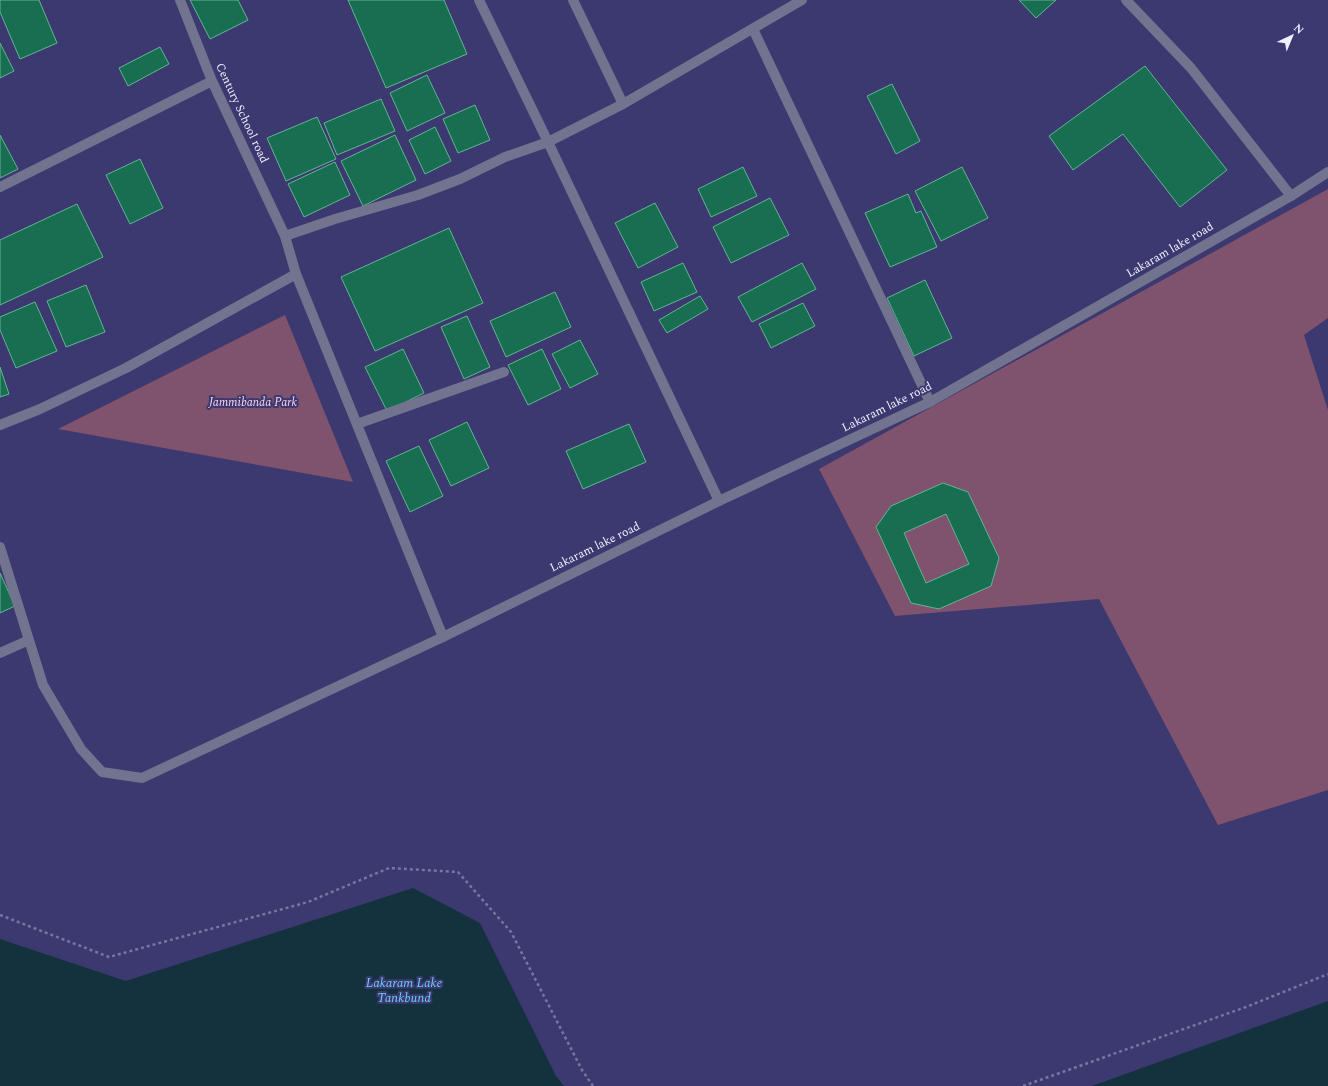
<svg xmlns="http://www.w3.org/2000/svg" width="1328" height="1086" font-family="Spectral,serif">
<rect width="100%" height="100%" fill="#3c3870"/>
<path fill="#7f536d" d="M1328,189V318L1304,335L1328,410V790L1218,825L1099,599L895,616L819,469Z
M285,315L353,482L58,429Z"/>
<path fill="#13323e" d="M413,888L480,923L556,1076L564,1086H0V939L126,981Z
M1328,1001V1086H1092Z"/>
<path fill="#176e50" stroke="#64b492" fill-rule="evenodd" d="M0,0H39L57,43L20,59L0,12Z
M190,0H238L248,20L210,39Z
M348,0H444L467,54L386,88Z
M1019,0H1056L1036,18Z
M0,43L14,71L0,78Z
M160,47L169,64L128,86L119,68Z
M1145,66L1227,170L1180,207L1123,134L1073,170L1049,136Z
M427,75L445,113L407,131L390,93Z
M892,84L920,141L896,154L867,96Z
M381,99L395,131L337,155L324,123Z
M475,105L490,140L458,153L443,119Z
M317,117L336,159L286,181L267,138Z
M435,127L451,161L425,174L409,140Z
M0,135L18,169L0,178Z
M395,135L416,180L363,206L341,161Z
M140,159L163,208L130,224L106,175Z
M335,162L350,195L304,217L288,184Z
M743,167L757,196L711,217L698,189Z
M962,167L988,218L941,241L915,191Z
M908,194L916,213L921,211L937,247L890,267L865,213Z
M770,198L789,235L731,263L713,227Z
M655,203L678,247L638,268L615,223Z
M77,204L103,257L0,305V240Z
M449,228L483,303L375,351L341,277Z
M683,263L697,292L654,311L641,282Z
M802,263L816,289L752,322L738,297Z
M925,280L952,338L914,356L887,298Z
M86,285L105,332L66,347L47,301Z
M555,292L571,327L506,357L490,321Z
M700,296L708,309L667,333L659,320Z
M35,302L57,351L16,368L0,330V317Z
M803,303L815,326L771,348L759,324Z
M467,316L490,367L464,379L441,327Z
M580,340L598,374L570,388L552,354Z
M403,349L424,393L387,411L365,367Z
M542,349L561,389L528,405L508,365Z
M0,367L9,394L0,397Z
M467,422L489,468L451,486L429,440Z
M629,424L646,462L583,489L566,451Z
M419,446L443,496L410,512L386,461Z
M943,483L968,492L999,558L991,586L939,609L911,603L876,527L891,506ZM946,514L969,564L926,583L904,533Z
M0,573L15,606L0,613Z"/>
<g fill="none" stroke-linecap="round" stroke-linejoin="round">
<path stroke="#7876a0" stroke-width="2.5" stroke-dasharray="3 3" stroke-linecap="butt" d="M0,915L109,957L308,902L389,868L458,872L511,932L582,1070L593,1086
M1023,1086L1246,1007L1328,974"/>
<path stroke="#72738e" stroke-width="10" d="M479,0L548,142L719,501
M573,0L623,104
M1126,0L1191,68L1291,196
M753,29L930,402
M0,187L212,81
M285,236L335,219L418,195L460,179L505,157L548,142L623,104L802,0
M357,424L504,372
M0,425L40,409L126,368L296,274
M0,547L43,685L81,749L102,772L142,778L443,637L296,274L285,236L212,81L180,0
M0,653L29,640"/>
<path stroke="#72738e" stroke-width="10" d="M443,637L719,501L930,402L1291,196L1328,172"/>
</g>
<g text-anchor="middle" dominant-baseline="central" stroke-width="4" stroke-linejoin="round" paint-order="stroke">
<g font-size="12" fill="#eff0fe" stroke="#3c3870">
<text transform="translate(242 113) rotate(65)">Century School road</text>
<text transform="translate(1170 250) rotate(-30)">Lakaram lake road</text>
<text transform="translate(887 407) rotate(-26)">Lakaram lake road</text>
<text transform="translate(595 547) rotate(-26)">Lakaram lake road</text>
</g>
<g font-size="12" font-style="italic" fill="#fcd3e9" stroke="#3c3870">
<text x="253" y="402">Jammibanda Park</text>
</g>
<g font-size="13" font-style="italic" fill="#69cff4" stroke="#3c3870">
<text x="404" y="983">Lakaram Lake<tspan x="404" dy="15">Tankbund</tspan></text>
</g>
</g>
<g transform="translate(1292 36) rotate(44)" stroke="#3c3870" stroke-width="3" paint-order="stroke">
<path d="M0-3L7 15L0 10L-7 15Z" fill="#eff0fe"/>
<text y="-6" font-size="11" font-weight="bold" text-anchor="middle" fill="#eff0fe">N</text>
</g>
</svg>
